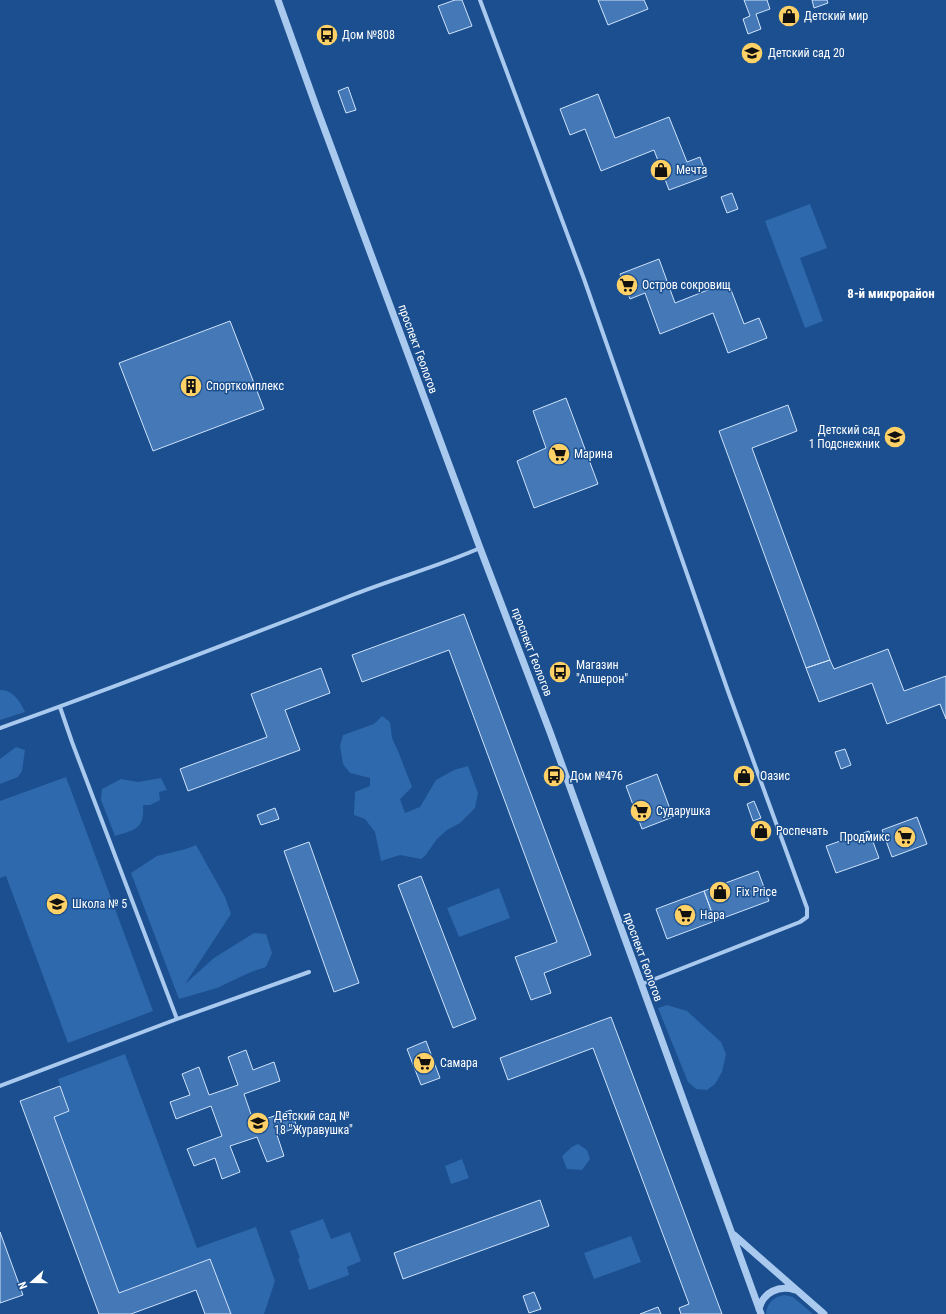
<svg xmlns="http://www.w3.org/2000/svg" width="946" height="1314" font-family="'Roboto Condensed',sans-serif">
<rect width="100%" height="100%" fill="#1b4f8f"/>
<path fill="#2e69ad" d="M810,204L827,248L800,258L823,321L805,328L765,221Z
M0,690C12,689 21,702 25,712L0,720Z
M382,716L390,722L392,738L398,751L412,787L400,799L405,813L420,807L436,780L454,770L468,766L478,793L475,808L460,823L447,830L437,839L425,856L421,859L400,855L381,861L375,832L365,819L354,815L355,792L370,786V778L350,773L343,764L340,746L343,735L374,724Z
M16,747L25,750L22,771L18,777L0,784V759Z
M66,777L153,1011L68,1043L6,876L0,878V801Z
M161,778L167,790L159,792L160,800L150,805H143C145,829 135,830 115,836L101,800L102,789L121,779L138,782Z
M196,845L225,897L231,914L185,984L214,958L254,933L266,934L272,953L266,967L251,972L217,988L179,999L131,873L157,856L186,849Z
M499,888L510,918L459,937L447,908Z
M667,1005L687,1011L721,1042L726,1054L722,1072L715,1084L707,1090L696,1089L688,1082L658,1008Z
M125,1054L197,1248L256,1227L275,1281L264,1314H231L210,1259L119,1293L54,1117L69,1111L58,1079Z
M578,1144L587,1150L590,1159L582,1170L567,1169L562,1156L572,1147Z
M462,1159L469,1178L451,1184L445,1166Z
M323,1219L331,1239L350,1232L361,1261L347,1267L349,1275L309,1290L298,1259L300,1258L290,1231Z
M631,1236L641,1262L594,1279L584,1253Z
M784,1295L793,1297L813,1314H766C767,1303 773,1297 784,1295Z"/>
<path fill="#4478b7" stroke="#cfe3fa" d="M455,0H462L472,26L449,34L438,6Z
M598,0H644L648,9L608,25Z
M744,0H767L770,9L756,14L761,29L748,34L743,19L750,16Z
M812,0H827L828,3L814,8Z
M348,87L356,110L346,113L338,91Z
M598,94L615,138L669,117L687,162L700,157L707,176L669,190L654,150L601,171L585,129L570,135L560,109Z
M732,193L738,209L727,213L721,197Z
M659,259L675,303L728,282L744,324L759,318L767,338L728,353L713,313L660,334L645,293L630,299L620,274Z
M230,321L264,409L153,451L119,363Z
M566,398L598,484L534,508L517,461L546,448L533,411Z
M788,405L797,431L752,448L830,660L806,668L719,431Z
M464,614L591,955L544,973L551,993L531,1000L515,957L557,942L449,650L362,682L352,655Z
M888,649L904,691L946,676V719L940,704L887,724L872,683L819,702L806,668L830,660L834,669Z
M321,668L330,693L285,710L300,750L188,791L180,769L267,737L251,694Z
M556,669L560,678L555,680L551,671Z
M845,749L851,765L841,769L835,752Z
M746,768L751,780L741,783L737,772Z
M549,772L552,782L547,784L543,774Z
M657,774L673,817L642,829L626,786Z
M754,801L761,818L753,821L747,804Z
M275,808L279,819L261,825L257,815Z
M917,817L927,844L892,857L882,830Z
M762,826L765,833L759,835L756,828Z
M869,831L879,858L836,873L826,846Z
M309,842L359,983L334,992L284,851Z
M758,871L769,901L715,921L704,891Z
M421,876L476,1019L453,1028L398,885Z
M704,891L715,921L667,939L656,909Z
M611,1017L678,1196L722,1314H681L679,1308L689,1304L593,1048L508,1080L500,1058Z
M426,1041L440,1078L421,1085L407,1049Z
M246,1050L253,1070L274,1062L280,1081L244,1094L254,1123L291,1110L297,1127L277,1135L284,1156L267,1162L257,1137L230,1146L240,1172L222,1179L215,1158L194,1166L187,1149L222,1136L211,1106L176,1119L170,1102L190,1095L182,1074L199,1067L209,1095L238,1085L228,1057Z
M60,1086L69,1111L54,1117L119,1293L210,1259L231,1314H205L196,1290L131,1314H99L20,1101Z
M540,1200L549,1226L403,1279L394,1253Z
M0,1232L23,1295L0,1303Z
M534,1292L541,1309L529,1313L523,1296Z
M658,1307L661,1314H640Z"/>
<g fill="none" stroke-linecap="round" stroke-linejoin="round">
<path stroke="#a9c9ee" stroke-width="4" d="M480,0L584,279L729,694L807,908V917L800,922L642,984
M60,707L72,742L177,1019
M0,728C119,686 237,640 355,594C396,578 439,566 480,548
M0,1086L177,1019L309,972"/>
<path stroke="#a9c9ee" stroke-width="7" d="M278,0L317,109L480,548L550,732L761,1314
M734,1235L824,1314
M759,1309C763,1292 779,1285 795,1290"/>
</g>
<defs>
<g id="shop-disc" transform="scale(1.15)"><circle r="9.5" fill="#ffd166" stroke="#1b4f8f"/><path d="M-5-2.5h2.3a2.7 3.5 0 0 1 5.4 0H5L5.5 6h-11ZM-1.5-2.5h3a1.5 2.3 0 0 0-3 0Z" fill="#111"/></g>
<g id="bus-disc" transform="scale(1.15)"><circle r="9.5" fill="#ffd166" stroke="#1b4f8f"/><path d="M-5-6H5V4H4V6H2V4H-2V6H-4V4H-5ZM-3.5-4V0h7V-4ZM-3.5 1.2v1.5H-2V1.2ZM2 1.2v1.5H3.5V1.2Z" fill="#111"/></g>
<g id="school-disc" transform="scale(1.15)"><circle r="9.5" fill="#ffd166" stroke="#1b4f8f"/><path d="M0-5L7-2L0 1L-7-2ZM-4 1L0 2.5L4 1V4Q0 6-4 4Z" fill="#111"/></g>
<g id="supermarket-disc" transform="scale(1.15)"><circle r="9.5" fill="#ffd166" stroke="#1b4f8f"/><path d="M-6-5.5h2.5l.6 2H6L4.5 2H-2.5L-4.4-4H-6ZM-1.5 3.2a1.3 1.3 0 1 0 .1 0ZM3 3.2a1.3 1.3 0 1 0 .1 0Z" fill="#111"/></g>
<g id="building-disc" transform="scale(1.15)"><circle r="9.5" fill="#ffd166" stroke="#1b4f8f"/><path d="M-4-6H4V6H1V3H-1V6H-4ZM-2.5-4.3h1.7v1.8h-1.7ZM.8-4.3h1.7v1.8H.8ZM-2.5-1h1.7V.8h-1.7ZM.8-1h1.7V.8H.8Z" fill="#111"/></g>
</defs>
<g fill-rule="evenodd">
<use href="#shop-disc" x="789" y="16"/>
<use href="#bus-disc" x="327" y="35"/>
<use href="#school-disc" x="752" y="53"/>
<use href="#shop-disc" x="661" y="170"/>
<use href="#supermarket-disc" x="627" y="285"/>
<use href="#building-disc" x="191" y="386"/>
<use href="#school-disc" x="895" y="437"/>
<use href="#supermarket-disc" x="559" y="454"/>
<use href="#bus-disc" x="560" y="672"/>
<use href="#bus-disc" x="554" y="776"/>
<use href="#shop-disc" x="744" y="776"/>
<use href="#supermarket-disc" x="641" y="811"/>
<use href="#shop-disc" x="761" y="831"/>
<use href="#supermarket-disc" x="905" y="837"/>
<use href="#shop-disc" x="720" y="892"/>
<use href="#school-disc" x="57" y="904"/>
<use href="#supermarket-disc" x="685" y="915"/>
<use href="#supermarket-disc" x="424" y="1063"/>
<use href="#school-disc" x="258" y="1123"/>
</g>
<g text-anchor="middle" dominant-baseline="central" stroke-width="3" stroke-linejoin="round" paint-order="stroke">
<g font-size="12" fill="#fff" stroke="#1b4f8f" text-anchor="start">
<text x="804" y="16">Детский мир</text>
<text x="342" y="35">Дом №808</text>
<text x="768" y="53">Детский сад 20</text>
<text x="676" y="170">Мечта</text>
<text x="642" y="285">Остров сокровищ</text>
<text x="206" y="386">Спорткомплекс</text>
<text x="880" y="430" text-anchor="end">Детский сад<tspan x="880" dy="14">1 Подснежник</tspan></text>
<text x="574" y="454">Марина</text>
<text x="576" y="665">Магазин<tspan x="576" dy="14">"Апшерон"</tspan></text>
<text x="570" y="776">Дом №476</text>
<text x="760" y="776">Оазис</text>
<text x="656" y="811">Сударушка</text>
<text x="776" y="831">Роспечать</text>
<text x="890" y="837" text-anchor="end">Продмикс</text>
<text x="736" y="892">Fix Price</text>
<text x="72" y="904">Школа № 5</text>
<text x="700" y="915">Нара</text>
<text x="440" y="1063">Самара</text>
<text x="274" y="1116">Детский сад №<tspan x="274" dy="14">18 "Журавушка"</tspan></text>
</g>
<g font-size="12" fill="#fff" stroke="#1b4f8f">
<text transform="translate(418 349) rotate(70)">проспект Геологов</text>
<text transform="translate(532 652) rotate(69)">проспект Геологов</text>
<text transform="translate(643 957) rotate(70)">проспект Геологов</text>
</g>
<g font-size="13" font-weight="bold" fill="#fff" stroke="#1b4f8f">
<text x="891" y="293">8-й микрорайон</text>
</g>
</g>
<g transform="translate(32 1282) rotate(249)" stroke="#1b4f8f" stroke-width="3" paint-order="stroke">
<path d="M0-3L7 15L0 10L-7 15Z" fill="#ffffff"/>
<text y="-6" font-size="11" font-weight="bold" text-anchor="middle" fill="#ffffff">N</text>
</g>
</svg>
